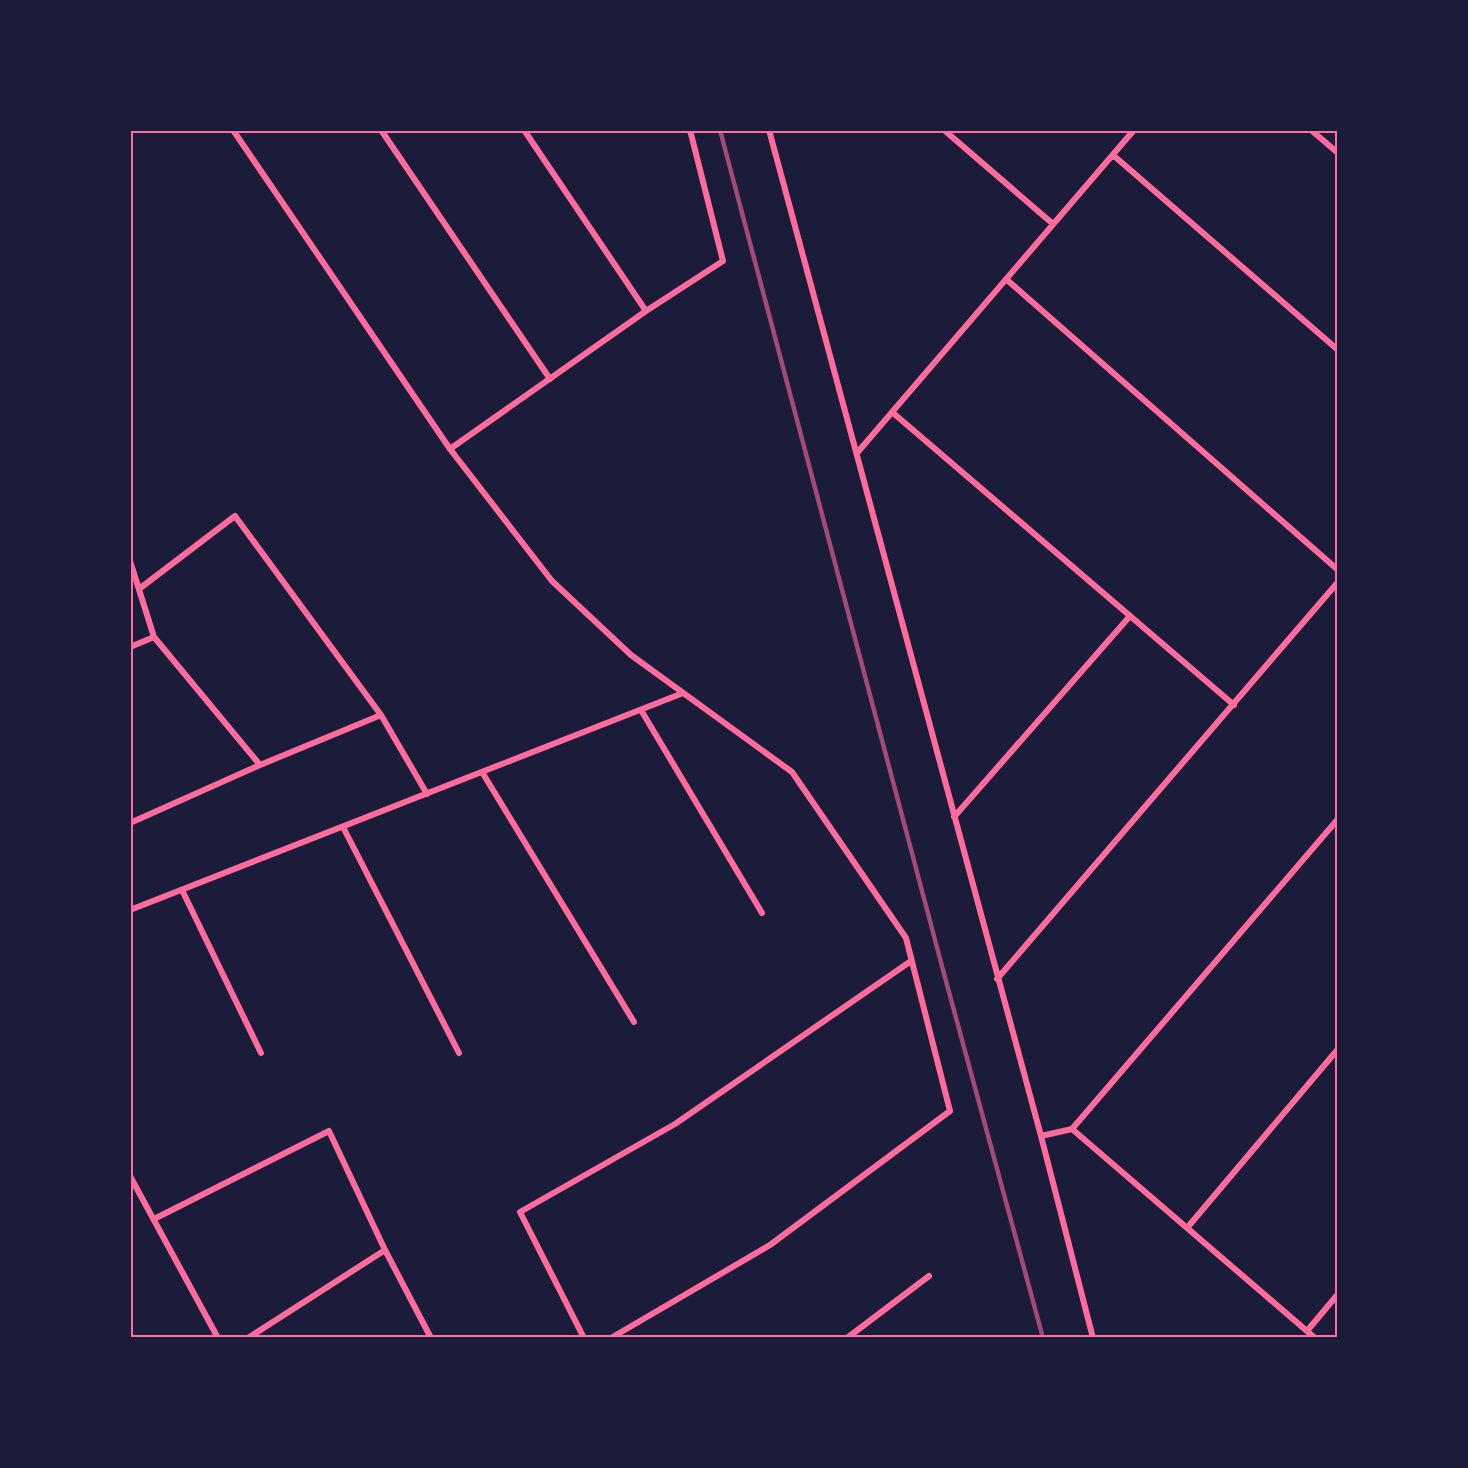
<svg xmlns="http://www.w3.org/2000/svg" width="1468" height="1468" font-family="'Varela Round',sans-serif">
<rect width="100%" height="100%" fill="#1b1b3a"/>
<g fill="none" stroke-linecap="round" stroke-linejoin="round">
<path stroke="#ff6b9d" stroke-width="6" d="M233,130L450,449L552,581L631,655L792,772L906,938L950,1111L770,1245L611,1338
M381,130L550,379
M524,130L646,311
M769,130L1041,1136L1093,1338
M944,130L1053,224
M1311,130L1338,153
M1113,155L1338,350
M1006,279L1338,570
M892,412L1234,705
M450,449L646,311L723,261L690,130
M857,453L1134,130
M130,561L154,637L130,647
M139,589L235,516L381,715L427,794
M641,710L762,913
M260,765L381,715
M482,772L634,1022
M954,817L1130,616
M130,823L260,765L154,637
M343,827L459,1053
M182,890L261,1053
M130,910L683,693
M997,979L1338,582
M1072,1129L1338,819
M1041,1136L1072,1129L1315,1338
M130,1176L218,1338
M154,1219L329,1131L385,1250
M1187,1228L1338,1049
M1307,1331L1338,1294
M248,1338L385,1250L431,1338
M584,1338L520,1212L675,1124L911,961
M847,1338L929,1276"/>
<path stroke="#a44b75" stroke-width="4.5" d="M720,130L943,970L1043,1338"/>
</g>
<rect width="1468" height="1468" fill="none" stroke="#1b1b3a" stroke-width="264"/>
<rect x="132" y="132" width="1204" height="1204" fill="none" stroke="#ff6b9d" stroke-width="2"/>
</svg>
